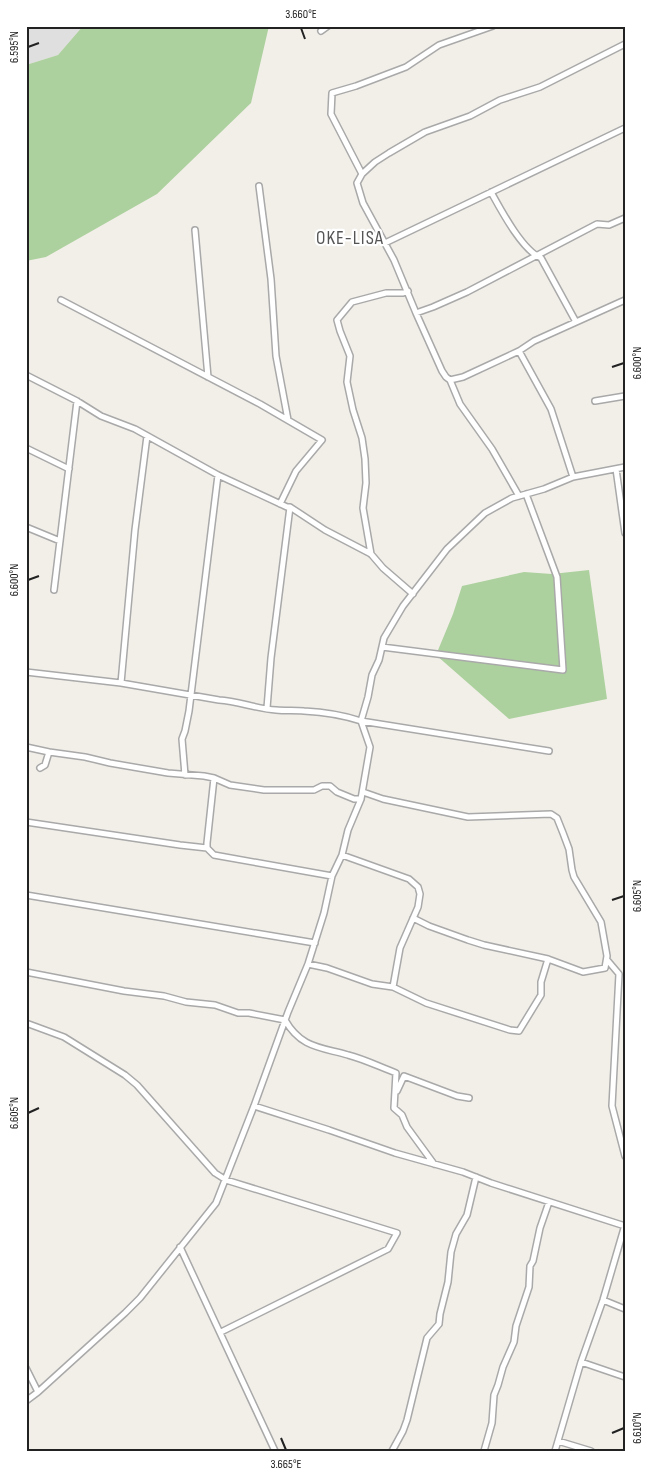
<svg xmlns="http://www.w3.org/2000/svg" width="651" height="1477" font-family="'Sofia Sans Condensed',sans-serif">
<rect width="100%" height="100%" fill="#f2efe9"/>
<path fill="#e0dfdf" d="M26,26H83L58,55L26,65Z"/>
<path fill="#add19e" d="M83,26H269L251,103L157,194L46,257L26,261V65L58,55Z
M589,570L607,699L509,719L436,655L453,614L462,586L524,572L552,574Z"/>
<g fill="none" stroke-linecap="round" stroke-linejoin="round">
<g stroke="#a9a9a9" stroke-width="8">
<path id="minor" d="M321,31L328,26
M362,174L331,114L332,93L356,86L406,67L439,45L493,26
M259,186L271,279L276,356L288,420
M491,192C501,210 522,250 541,258L576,322
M195,230L208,377
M385,243L625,128
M61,300L260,404L322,440L296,471L280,504
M416,313L433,307L467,292L597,224L609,225L625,218
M519,351L551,409L573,477
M26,375L77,401L101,416L135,429L218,475L287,507H290L325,530L371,554L383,568L413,594
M450,380L463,377L519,351L534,341L625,300
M595,401L625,396
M26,448L69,469
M616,469L625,533
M519,496L492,449L460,404L450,380L446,377L442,371L416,313L394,260L363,203L357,183L362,174L375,162L389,153L425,132L470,116L500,100L540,87L625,44
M26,527L60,541
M371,554L363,508L366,483L365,459L362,438L353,410L347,382L350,356L340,331L337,320L352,302L386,293H403L408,291
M54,590L77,401
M382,647L563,670L557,577L526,494
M26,672L121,683L219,700C238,701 257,709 276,710C286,711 295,710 304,711C323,712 343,715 361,721L549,751
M121,683L135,530L147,436
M267,708L271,658L290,507
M26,747L49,752
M40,768L45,765L49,752L85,757L110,763L168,773L204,776L214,778L230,785L264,790H314L322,786H330L337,792L354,799H361
M185,775L182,739L185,731L189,711L218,475
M214,778L207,843V848L214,855L332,876
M363,792L383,799L468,817L551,814L557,818L563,833L569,849L572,870L574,877L601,922L607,956L605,968L583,972L548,959L484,945L468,940L429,926L413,918
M26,822L180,845L207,848
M342,855L409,879L418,887L420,894L418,907L400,948L393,987
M26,895L315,943
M608,961L619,974L612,1106L625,1156
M308,964L327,968L372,984L393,987L426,1003L510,1030L519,1031L541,995V982L548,959
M26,972L124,991L164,996L186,1002L215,1005L238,1013H249L285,1020C301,1048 320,1047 348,1055C364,1059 380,1067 396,1073L394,1108L402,1115L407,1127L434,1164
M26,1023L64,1037L125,1075L137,1085L215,1173L226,1180L397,1233L388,1249L221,1332
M397,1091L404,1076L457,1096L469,1098
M254,1106L329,1130L395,1153L463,1172L491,1183L625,1226
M180,1247L275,1451
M603,1300L625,1309
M581,1362L625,1377
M26,1368L38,1392
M26,1401L38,1392L125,1313L140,1298L216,1203L254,1106L288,1012L308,964L324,913L332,876L342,855L348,830L361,799L370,747L361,721L368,697L372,675L379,660L384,638L403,606L447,549L485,513L512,498L544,489L573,477L625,467
M558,1441L591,1451
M392,1451L403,1431L407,1420L427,1338L439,1324L440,1314L448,1282L451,1252L456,1234L467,1215L476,1177
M484,1451L492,1423L494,1395L498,1385L503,1367L514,1342L516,1326L529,1287L530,1266L533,1261L540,1228L549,1202
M555,1451L581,1362L603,1300L625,1225"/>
</g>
<use href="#minor" stroke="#fff" stroke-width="5"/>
</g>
<path fill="none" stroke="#222" stroke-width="2" d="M301,28L305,39M28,47L39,43M612,367L624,363M28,580L39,576M612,900L624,896M28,1113L39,1108M612,1433L624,1428M281,1438L286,1450"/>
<g text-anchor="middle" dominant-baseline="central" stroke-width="4.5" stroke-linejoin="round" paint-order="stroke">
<g font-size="19" letter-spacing="1" fill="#555" stroke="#fff">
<text x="350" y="238">OKE-LISA</text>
</g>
</g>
<rect width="651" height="1477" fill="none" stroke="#ffffff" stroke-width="55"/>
<rect x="28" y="28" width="596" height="1422" fill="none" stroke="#222" stroke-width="2"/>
<g font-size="12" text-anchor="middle" fill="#222">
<text x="301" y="18">3.660°E</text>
<text transform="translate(14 47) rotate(-90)" y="4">6.595°N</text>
<text transform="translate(637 363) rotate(-90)" y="4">6.600°N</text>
<text transform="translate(14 580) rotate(-90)" y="4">6.600°N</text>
<text transform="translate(637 896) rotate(-90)" y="4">6.605°N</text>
<text transform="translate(14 1113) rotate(-90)" y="4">6.605°N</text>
<text transform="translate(637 1428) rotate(-90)" y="4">6.610°N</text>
<text x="286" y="1468">3.665°E</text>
</g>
</svg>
